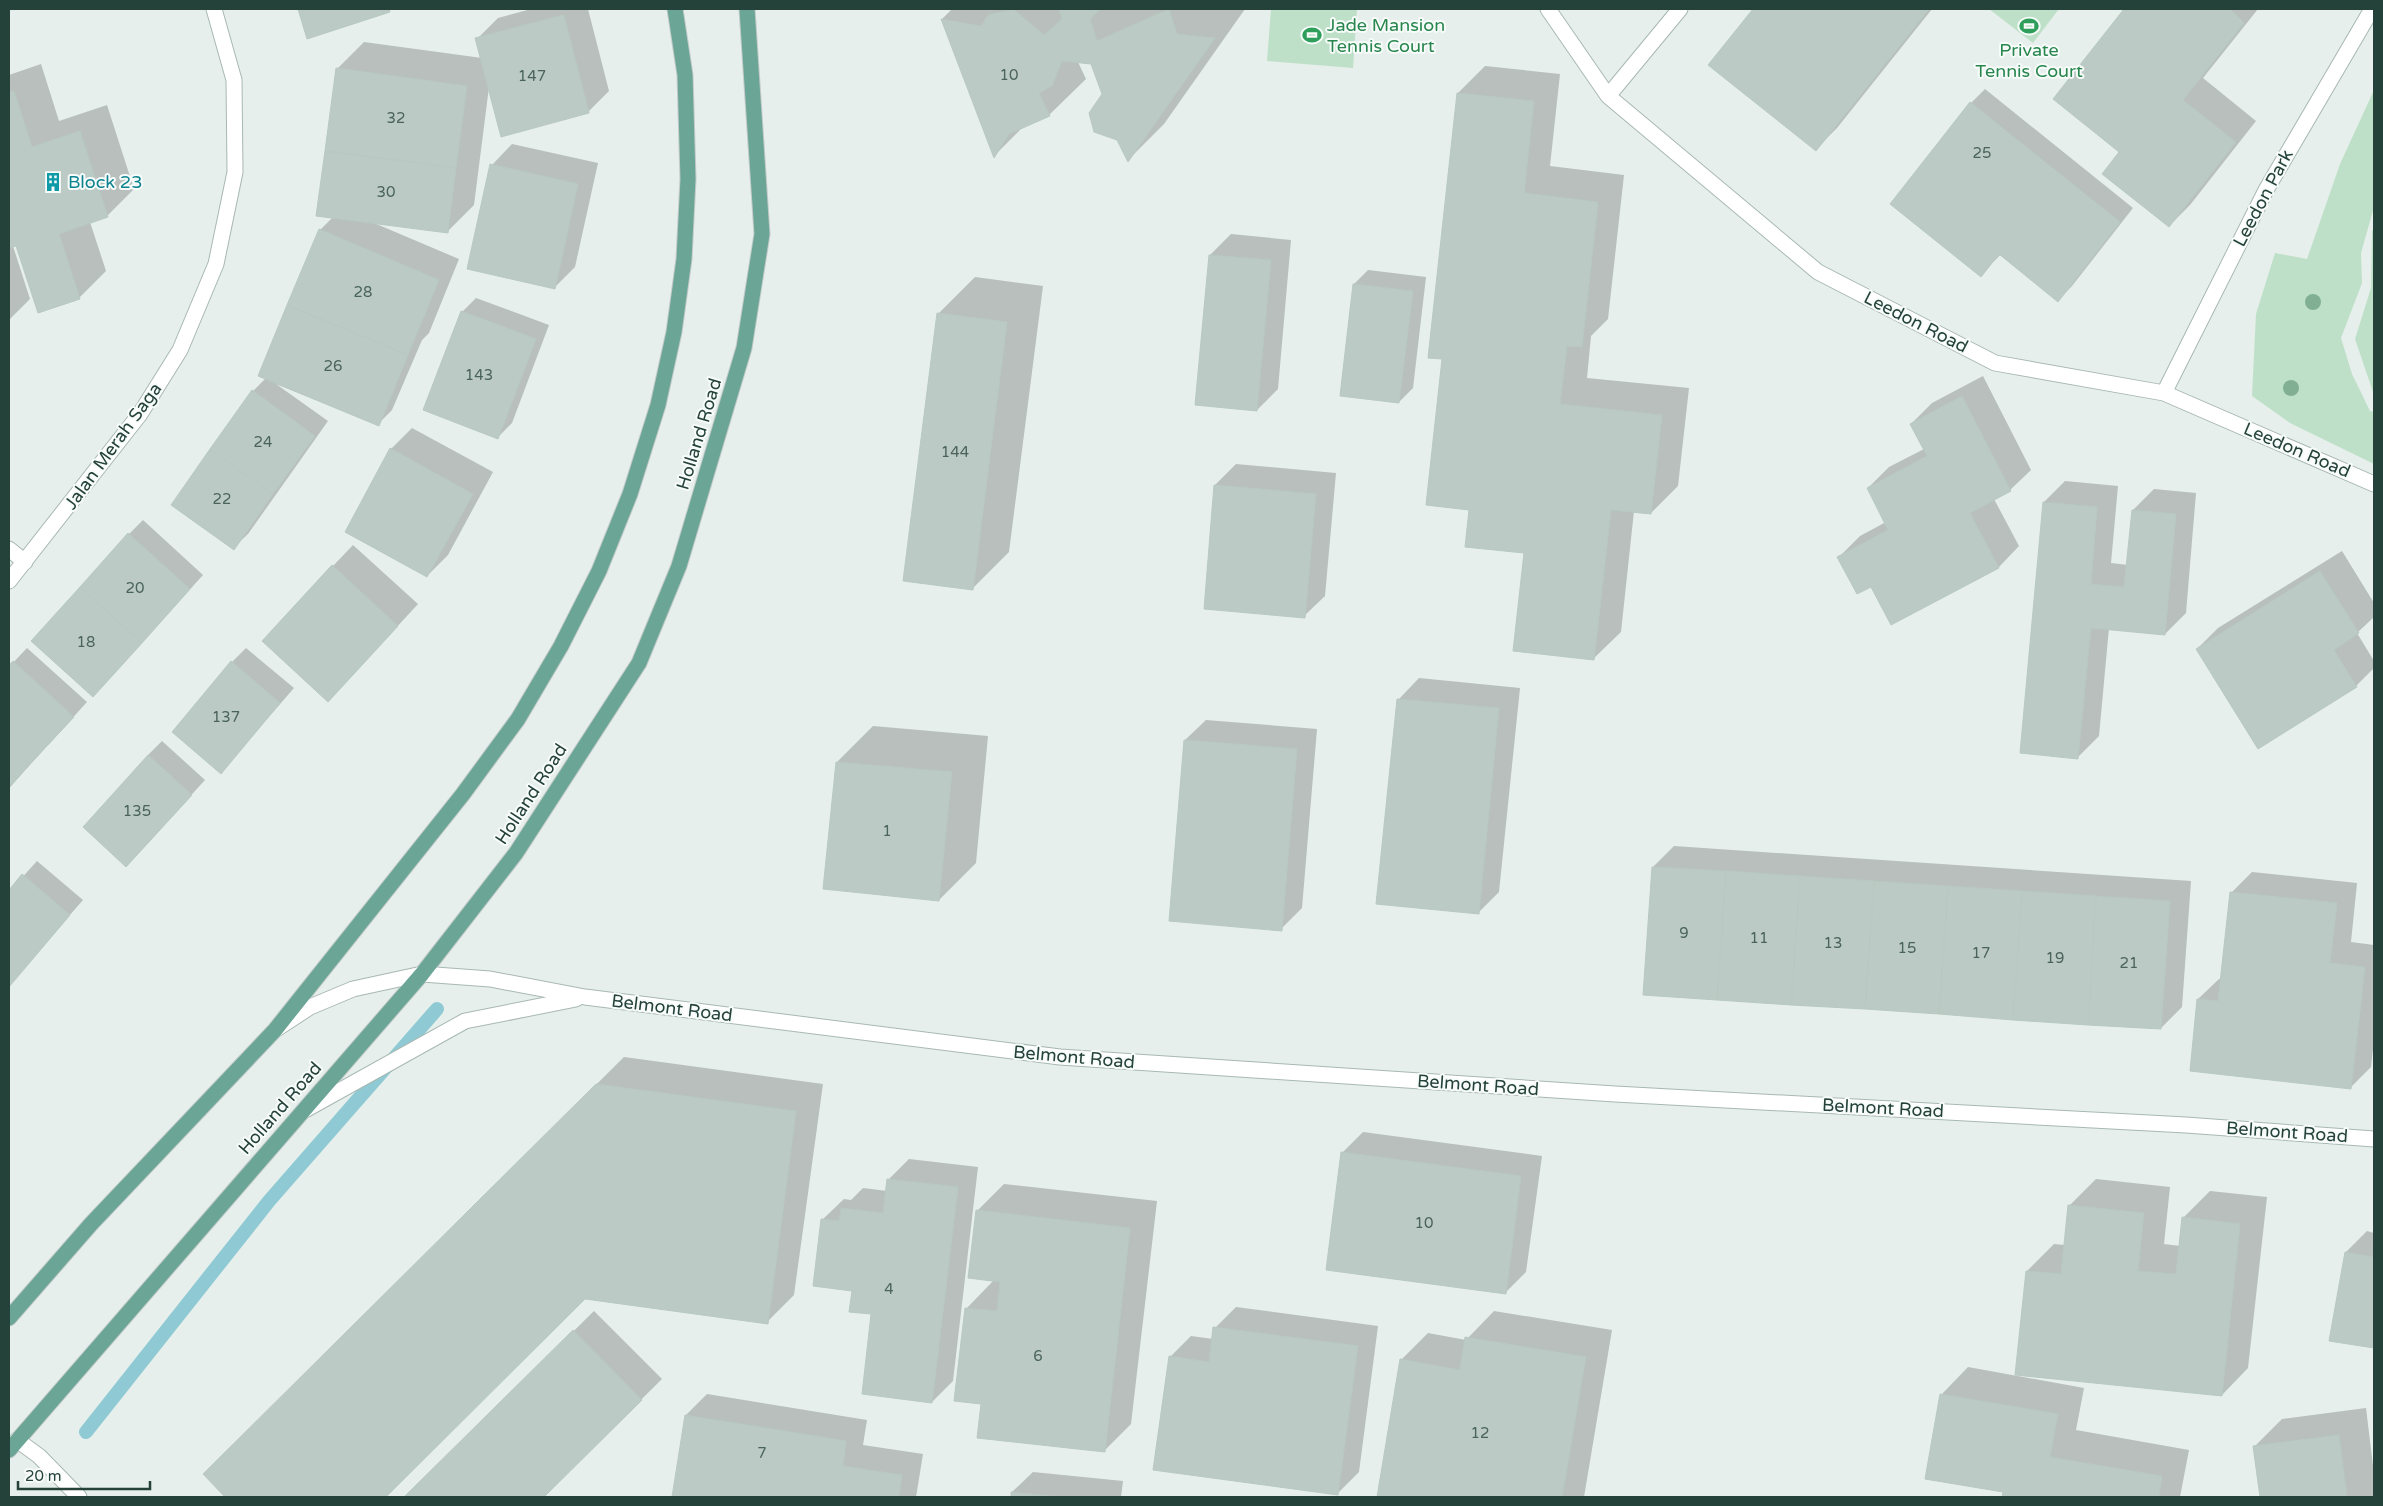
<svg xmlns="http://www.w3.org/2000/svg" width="2383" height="1506" font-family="'Varela Round',sans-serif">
<rect width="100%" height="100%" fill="#e6efeb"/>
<path fill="#bfe0c8" d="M1271,9H1357L1353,68L1267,61Z
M1989,9H2059L2033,43Z
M2374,90V207L2361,253L2362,283L2341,338L2352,374L2370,411L2374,412V464L2290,423L2252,396L2256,314L2275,253L2307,259L2340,164Z
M2374,228V395L2355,339L2371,288L2372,231Z"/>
<path fill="#0003" d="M299,9H392L308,37Z
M531,9H588L609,91L588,112L489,87L474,205L447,232L374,223L459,259L429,333L422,340L392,410L378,424L276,384L328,421L248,534L233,548L253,391L266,378L320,230L333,217L337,69L364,42L482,58L477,39L498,18Z
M952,9H1245L1164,124L1128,160L1092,63L1078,62L1086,79L1049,115L1024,126L994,156L942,19Z
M1754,9H1932L1837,128L1816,149L1710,65Z
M2125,9H2258L2203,78L2256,121L2190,205L2169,226L2121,151L2055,98Z
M41,64L59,121L107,105L134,189L107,216L90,222L106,271L79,298L17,244L13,246L30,299L9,320V75Z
M1485,66L1560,74L1550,166L1624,175L1608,319L1591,336L1587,378L1689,388L1678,486L1651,513L1634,511L1621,632L1594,658L1525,552L1471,509L1444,358L1458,93Z
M1985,89L2133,208L2072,286L2058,300L2001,254L1981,275L1891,204L1971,103Z
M512,144L598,163L575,267L555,287L492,165Z
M1231,234L1291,240L1278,389L1257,410L1210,255Z
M1368,270L1426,277L1413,388L1399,402L1354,284Z
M975,277L1043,286L1009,552L972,589L938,314Z
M476,298L549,325L512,423L498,437L462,312Z
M1983,376L2031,470L2010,490L1994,499L2019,546L1999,567L1891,623L1871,585L1839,557L1860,536L1886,522L1868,488L1889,467L1924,449L1911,424L1932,403Z
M412,428L493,472L448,555L427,576L391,449Z
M1236,464L1336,473L1325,596L1304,616L1215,485Z
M2065,481L2118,486L2111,563L2128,565L2133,510L2154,489L2196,493L2186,613L2165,634L2109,628L2099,736L2078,757L2044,502Z
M143,520L203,575L107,681L129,534Z
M353,545L418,604L348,680L333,566Z
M2342,551L2374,603V617L2357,633L2374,661V668L2356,686L2197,649L2218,628Z
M27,648L87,702L9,788V667Z
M246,648L294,688L221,772L232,662Z
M1419,678L1520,688L1499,892L1478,913L1399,699Z
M1206,720L1317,729L1302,908L1281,929L1185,740Z
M873,726L988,736L976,863L939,900L837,762Z
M162,741L205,780L140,851L148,755Z
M1674,846L2191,881L2182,1007L2161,1028L1653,867Z
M37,861L83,900L9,985V892Z
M2252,872L2357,883L2351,942L2374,945V1040L2371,1067L2350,1088L2198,999L2219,979H2222L2231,893Z
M624,1057L823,1084L794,1295L767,1322L585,1298L384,1497H227L204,1474Z
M1363,1132L1542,1156L1526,1272L1505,1293L1342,1153Z
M909,1159L978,1167L953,1381L932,1402L872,1313L853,1290L823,1219L844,1199L851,1200L863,1188L887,1191L888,1180Z
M2096,1179L2170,1187L2164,1244L2180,1246L2183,1218L2210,1191L2267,1197L2248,1368L2222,1395L2027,1271L2054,1244L2065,1245L2069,1206Z
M1004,1184L1157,1201L1131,1424L1104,1451L983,1403L966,1309L994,1280L977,1211Z
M2367,1231L2374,1233V1347L2331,1340L2346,1252Z
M1236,1307L1378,1326L1359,1472L1338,1493L1170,1357L1191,1336L1213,1339L1215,1328Z
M594,1311L662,1379L543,1497H406Z
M1494,1311L1612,1330L1584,1497H1378L1401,1360L1428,1333L1466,1340Z
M1968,1367L2084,1388L2076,1430L2189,1450L2180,1497H2003L2004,1491L1927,1478L1942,1394Z
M707,1394L867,1420L863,1445L923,1454L916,1497H673L686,1415Z
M2366,1408L2374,1474V1497H2261L2255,1446L2282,1419Z
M1033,1472L1123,1481L1121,1497H1012V1492Z"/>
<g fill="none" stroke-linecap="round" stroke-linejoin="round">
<path stroke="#8ec9d4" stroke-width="14" d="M86,1432L269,1201L437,1009"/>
</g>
<path fill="#bbcac4" stroke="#b8c9c2" d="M298,9H389L390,12L307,39Z
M1013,9L1044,35L1062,19L1059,9H1100L1090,19L1097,41L1169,9L1177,34L1215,38L1128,162L1117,140L1094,132L1089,113L1102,94L1091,64L1062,61L1052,86L1039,93L1050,116L1009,134L994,158L941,19L981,26L988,15Z
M1753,9H1929L1816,151L1708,65Z
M2124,9H2230L2244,23L2183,100L2236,142L2169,227L2102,174L2119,152L2053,99Z
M564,15L589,113L501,137L475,38Z
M336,68L467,86L456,168L325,151Z
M14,91L32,147L80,131L108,217L59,234L80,299L38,313L16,246L9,248V92Z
M1457,93L1534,101L1524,193L1598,202L1582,347L1567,346L1560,404L1662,415L1651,514L1611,510L1594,660L1513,651L1524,553L1465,547L1469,510L1426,505L1442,359L1428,358Z
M1970,102L2120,222L2058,302L1999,254L1981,277L1890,204Z
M325,151L456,168L448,233L316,216Z
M490,164L578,184L555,289L467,269Z
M319,229L439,280L408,355L287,305Z
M1209,255L1271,260L1257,411L1195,405Z
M1353,284L1413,291L1399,403L1340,396Z
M287,305L408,355L379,426L258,376Z
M461,311L536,339L498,439L423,410Z
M937,313L1007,322L973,590L903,581Z
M252,390L315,436L273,494L210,449Z
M1962,396L2011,491L1970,513L1999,568L1891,625L1871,587L1857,594L1837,557L1888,530L1867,488L1927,456L1910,424Z
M390,448L473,494L427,577L345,532Z
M210,449L273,494L234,550L171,505Z
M1214,485L1316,494L1305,618L1204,609Z
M2043,502L2097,507L2091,584L2124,587L2132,510L2176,514L2165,635L2091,628L2078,759L2020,753Z
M128,533L190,589L142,643L80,587Z
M332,565L398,626L328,702L262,641Z
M2320,571L2359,633L2334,650L2357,687L2258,749L2196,649Z
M80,587L142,643L93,697L31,641Z
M13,661L74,717L30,764L9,744V665Z
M231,661L280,703L221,774L172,732Z
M1397,699L1499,708L1479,914L1376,904Z
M1184,740L1297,749L1282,931L1169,921Z
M9,744L30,764L9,788Z
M148,755L192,795L126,867L83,827Z
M836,762L952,772L939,901L823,889Z
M1652,867L1726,871L1717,1000L1643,995Z
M1726,871L1800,876L1791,1005L1717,1000Z
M22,874L70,915L9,987V890Z
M1800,876L1874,881L1865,1009L1791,1005Z
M1874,881L1948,886L1939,1014L1865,1009Z
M1948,886L2022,891L2013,1020L1939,1014Z
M2022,891L2096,896L2088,1025L2013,1020Z
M2230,892L2337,903L2330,963L2365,967L2351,1089L2190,1071L2197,999L2218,1001Z
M2096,896L2170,901L2161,1029L2088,1025Z
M596,1084L796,1111L768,1324L585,1299L386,1497H225L203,1474Z
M1341,1152L1521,1176L1506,1294L1326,1270Z
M887,1179L958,1187L932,1403L862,1394L871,1314L849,1312L852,1291L813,1286L821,1219L839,1221L841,1208L883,1213Z
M2068,1205L2144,1213L2138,1271L2176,1274L2182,1217L2240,1224L2222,1396L2015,1375L2026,1271L2061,1274Z
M976,1210L1130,1228L1105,1452L977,1438L981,1404L954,1401L965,1308L997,1311L1000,1282L968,1278Z
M2345,1252L2374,1257V1348L2329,1341Z
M1213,1327L1358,1346L1338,1495L1153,1470L1169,1356L1209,1362Z
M573,1330L642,1400L544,1497H404Z
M1465,1337L1586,1357L1562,1497H1377L1400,1359L1460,1370Z
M1940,1394L2058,1414L2050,1457L2162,1476L2159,1497H2002L2003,1492L1925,1479Z
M685,1415L846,1441L843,1466L902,1475L899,1497H672Z
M2339,1435L2347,1497H2260L2253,1446Z
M1011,1492L1060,1497H1011Z"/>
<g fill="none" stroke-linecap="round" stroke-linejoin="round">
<g stroke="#a8b8b2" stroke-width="17">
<path id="minor" d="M1548,9L1608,96L1818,272L1995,363L2164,393L2374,484
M1608,96L1680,9
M2164,393L2266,190L2372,9
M9,549L25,562
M9,581L140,414L180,350L216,264L235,172L234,80L214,9
M278,1028L310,1007L353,989L422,974L490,979L585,997L1060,1057L1615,1094L2186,1125L2374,1139
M305,1110L465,1021L576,999
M17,1440L39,1456L79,1497"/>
</g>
<g stroke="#c2cac8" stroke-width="17">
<path id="primary" d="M9,1318L91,1224L275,1030L463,794L518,719L561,646L599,571L630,494L658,405L674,332L684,259L688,179L685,75L675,9
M9,1450L422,974L516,853L639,663L679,566L744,348L762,234L747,9"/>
</g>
<use href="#minor" stroke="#fff" stroke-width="15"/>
<use href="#primary" stroke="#6aa596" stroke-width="15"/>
</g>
<g fill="#80af93">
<circle cx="2313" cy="302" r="8"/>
<circle cx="2291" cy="388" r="8"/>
</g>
<defs>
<g id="stadium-bare" transform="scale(1.5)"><path d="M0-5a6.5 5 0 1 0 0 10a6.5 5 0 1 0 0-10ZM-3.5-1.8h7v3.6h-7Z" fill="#2e9e5b" stroke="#f7fbf9" stroke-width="2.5" paint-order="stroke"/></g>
<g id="building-bare" transform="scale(1.5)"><path d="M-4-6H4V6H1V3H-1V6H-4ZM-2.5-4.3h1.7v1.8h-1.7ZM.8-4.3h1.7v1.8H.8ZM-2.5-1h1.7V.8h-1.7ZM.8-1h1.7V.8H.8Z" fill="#0f9aa8" stroke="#f7fbf9" stroke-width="2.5" paint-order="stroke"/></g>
</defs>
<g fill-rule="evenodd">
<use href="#stadium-bare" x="2029" y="26"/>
<use href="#stadium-bare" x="1312" y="35"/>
<use href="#building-bare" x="53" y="182"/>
</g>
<g text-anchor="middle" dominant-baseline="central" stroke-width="4" stroke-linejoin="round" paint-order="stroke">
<g font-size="15" fill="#4a645c">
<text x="1009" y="75">10</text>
<text x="532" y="76">147</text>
<text x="396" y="118">32</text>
<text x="1982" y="153">25</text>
<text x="386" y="192">30</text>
<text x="363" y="292">28</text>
<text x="333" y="366">26</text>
<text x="479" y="375">143</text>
<text x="263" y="442">24</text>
<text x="955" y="452">144</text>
<text x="222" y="499">22</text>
<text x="135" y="588">20</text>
<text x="86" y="642">18</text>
<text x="226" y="717">137</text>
<text x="137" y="811">135</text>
<text x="887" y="831">1</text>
<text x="1684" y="933">9</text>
<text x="1759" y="938">11</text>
<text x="1833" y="943">13</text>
<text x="1907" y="948">15</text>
<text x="1981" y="953">17</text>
<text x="2055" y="958">19</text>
<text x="2129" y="963">21</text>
<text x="1424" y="1223">10</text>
<text x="889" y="1289">4</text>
<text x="1038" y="1356">6</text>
<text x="1480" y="1433">12</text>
<text x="762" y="1453">7</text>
</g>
<g font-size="18" fill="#27864d" stroke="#f7fbf9" text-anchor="start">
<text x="1327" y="25">Jade Mansion<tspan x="1327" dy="21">Tennis Court</tspan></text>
<text x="2029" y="50" text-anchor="middle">Private<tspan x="2029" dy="21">Tennis Court</tspan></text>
</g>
<g font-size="18" fill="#0d838f" stroke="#f7fbf9" text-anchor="start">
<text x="68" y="182">Block 23</text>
</g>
<g font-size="18" fill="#24423a" stroke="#f7fbf9">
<text transform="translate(2263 198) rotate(-62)">Leedon Park</text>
<text transform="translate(1916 322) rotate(27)">Leedon Road</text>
<text transform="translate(699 434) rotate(-73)">Holland Road</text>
<text transform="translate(113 446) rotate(-54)">Jalan Merah Saga</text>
<text transform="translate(2297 450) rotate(23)">Leedon Road</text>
<text transform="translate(531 794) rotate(-57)">Holland Road</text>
<text transform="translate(672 1008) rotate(7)">Belmont Road</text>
<text transform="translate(1074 1057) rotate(5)">Belmont Road</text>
<text transform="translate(1478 1085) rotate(4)">Belmont Road</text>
<text transform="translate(280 1108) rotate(-49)">Holland Road</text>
<text transform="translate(1883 1108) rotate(3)">Belmont Road</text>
<text transform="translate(2287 1132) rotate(4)">Belmont Road</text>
</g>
</g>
<rect width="2383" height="1506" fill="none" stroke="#24423a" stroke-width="20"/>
<path d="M18 1481v8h132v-8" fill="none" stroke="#24423a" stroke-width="2.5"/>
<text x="25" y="1481" font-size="15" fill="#24423a" stroke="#f7fbf9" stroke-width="4" paint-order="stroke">20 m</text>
</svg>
